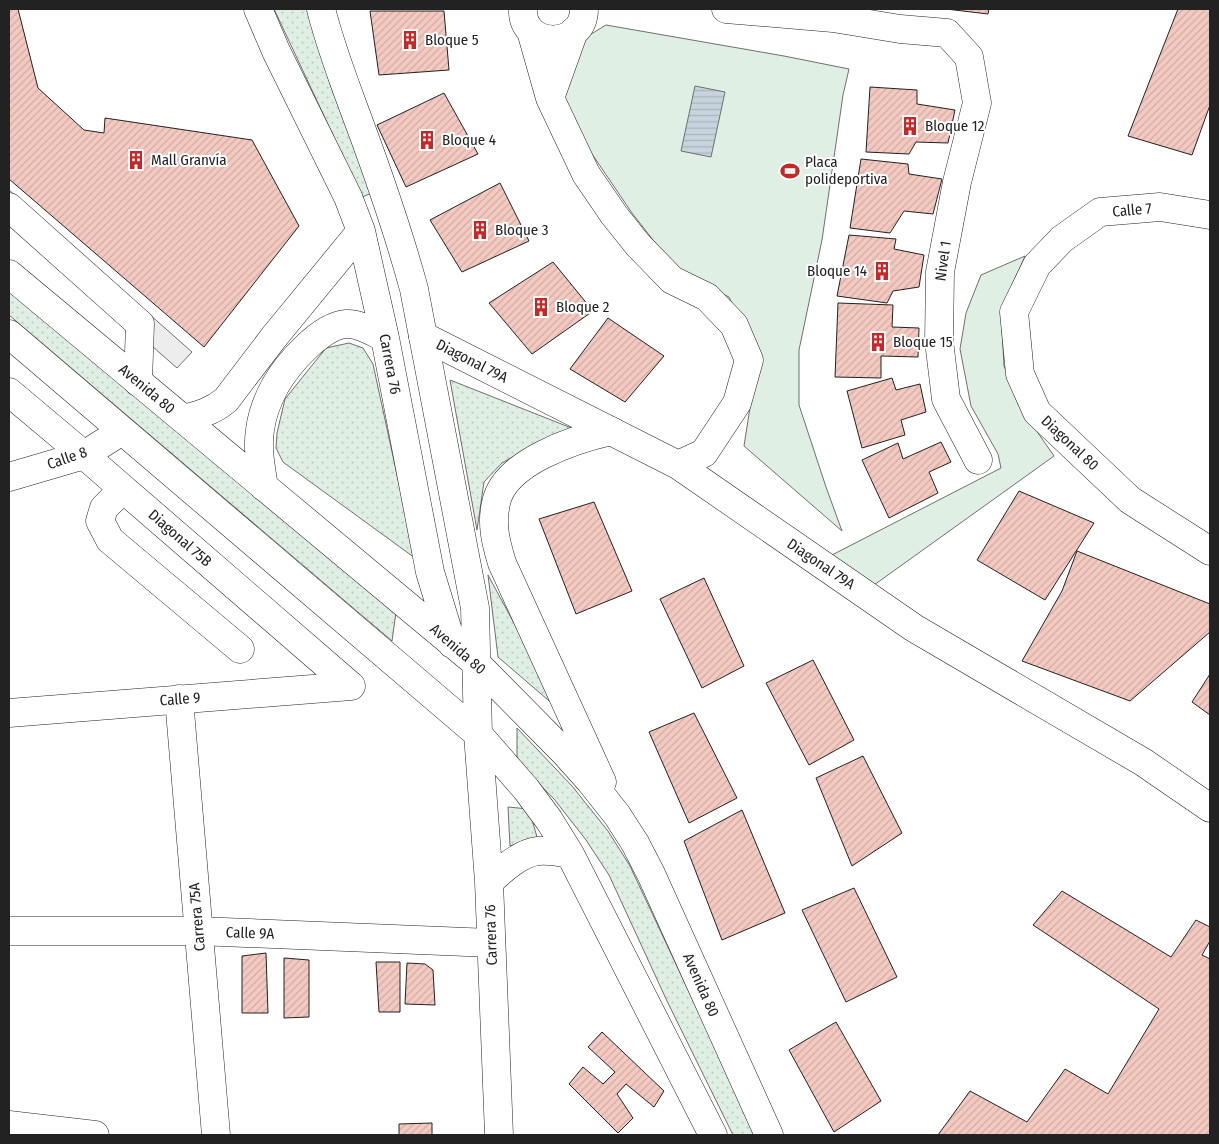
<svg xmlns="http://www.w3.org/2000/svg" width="1219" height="1144" font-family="'Fira Sans Condensed',sans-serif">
<defs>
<pattern id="grass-dots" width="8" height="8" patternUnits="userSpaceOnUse" patternTransform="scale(1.25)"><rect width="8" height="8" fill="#e0efe3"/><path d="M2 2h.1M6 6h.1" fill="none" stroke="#c0cdc2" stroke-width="1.8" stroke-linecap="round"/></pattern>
<pattern id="water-rules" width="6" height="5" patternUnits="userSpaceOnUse" patternTransform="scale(1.25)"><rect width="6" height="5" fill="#c7d3dd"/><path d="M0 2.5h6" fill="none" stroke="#abb5bd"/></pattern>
<pattern id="building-hatch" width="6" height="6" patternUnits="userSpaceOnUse" patternTransform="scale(1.25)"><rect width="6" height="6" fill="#f3c9c0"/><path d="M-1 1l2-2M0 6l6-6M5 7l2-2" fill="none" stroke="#d0aca5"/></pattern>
</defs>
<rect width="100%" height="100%" fill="#fff"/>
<path fill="url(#grass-dots)" stroke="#6f6f6f" d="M274,9H308L331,87L372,193L362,197Z
M9,286L396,612L392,641L9,315Z
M349,343L363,348L373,364L415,558L283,462L276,448L277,433L285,399L326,348Z
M450,380L574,429L531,446L502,463L484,482L477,530Z
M488,575L562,712L498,657Z
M517,728L572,786L608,831L630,866L756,1135H733L667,1001L609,875L586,840L554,799L517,761Z
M508,807L529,809L537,837L510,846Z"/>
<path fill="#e0efe3" stroke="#6f6f6f" d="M606,25L784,56L849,69L843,95L822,240L799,350V405L826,487L842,531L744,446L758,356L729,297L678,272L632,213L592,154L559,93L578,42Z
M1025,256L1001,310L1004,366L1018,404L1054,456L874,585L830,556L1001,468L998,454L971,406L960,349L966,313L981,275Z"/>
<path fill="#ededed" stroke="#6f6f6f" d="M9,190L192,352L177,368L9,221Z"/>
<path fill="url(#water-rules)" stroke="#6f6f6f" d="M695,86L725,92L711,157L681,151Z"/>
<path fill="url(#building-hatch)" stroke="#222" d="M9,9H18L38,88L84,130L104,133L105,118L252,140L299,226L204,347L9,179Z
M946,9H989L988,14Z
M1178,9H1210V105L1192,155L1128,136Z
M370,11H444L449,70L379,75Z
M870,87L917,90V104L955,110L948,143L916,142L909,154L866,152Z
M444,93L478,154L406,187L377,125Z
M861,159L908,164L909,174L942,179L933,214L904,211L890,233L850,228Z
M500,183L529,241L462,272L430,220Z
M849,235L896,239L894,249L924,255L919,287L893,291L887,303L837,296Z
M553,262L593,311L532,354L489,303Z
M838,303L893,305L892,327L919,328L918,357L881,356V378L835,377Z
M608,318L664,356L625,402L570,369Z
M892,378L896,390L920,384L926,412L901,420L905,435L862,448L847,391Z
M941,442L951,462L929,472L938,493L889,518L862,460L898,443L903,459Z
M1019,491L1094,523L1045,600L977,560Z
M594,502L632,591L576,614L539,519Z
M1077,551L1210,604V632L1130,701L1022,661L1062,591Z
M704,578L744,666L702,688L660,599Z
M813,660L854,740L809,765L766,683Z
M1210,674V715L1192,702Z
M694,713L737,798L689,823L649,732Z
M863,756L902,833L852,866L816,778Z
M742,810L785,913L722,940L684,841Z
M854,888L897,977L846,1002L802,910Z
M1062,891L1171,957L1196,920L1210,927V941L1202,955L1210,959V1135H938L970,1091L1027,1122L1065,1069L1108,1094L1159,1009L1033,925Z
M266,953L268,1013H242V956Z
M284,958L309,960V1017L284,1018Z
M376,962H400V1012H379Z
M407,963L425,964L433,970L435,1005L405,1004Z
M836,1022L881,1101L834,1132L789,1050Z
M602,1032L664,1091L654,1107L626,1084L617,1094L633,1118L618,1133L569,1084L583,1067L603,1084L615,1072L588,1047Z
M432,1123V1135H399V1124Z"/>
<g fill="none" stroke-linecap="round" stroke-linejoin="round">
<g stroke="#222" stroke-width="29">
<path id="minor" d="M523,9C521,49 584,50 584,9
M726,9L833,18L900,29L947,33L969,57L977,103L957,182L940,272L939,341L946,399L978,460
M531,31L550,98L586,174L614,215L638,245L672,280L707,297L734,325L749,360L737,403L704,453L678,465
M550,98L574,31
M9,207L140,324L138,382
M1210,215L1160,207L1100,212L1062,239L1037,265L1014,312L1020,374L1037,412L1130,500L1210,551
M423,336L678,465L914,628L1143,762L1210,808
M9,392L84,455L351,686
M9,477L84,455L122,431
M123,489L104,508L100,521L110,540L240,649
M179,699L216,1135
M9,713L351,686
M9,931H198L491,943
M9,1125L95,1135"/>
</g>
<g stroke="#222" stroke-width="29">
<path id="major" d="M258,9L276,51L348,197L361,231L385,338L430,572L452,644
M321,9C331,49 346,87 360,125C380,179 399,234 414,289L475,608L478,734L489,882L499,1135
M9,274L476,663L565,753L590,781L617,815L635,843L651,874L769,1135
M9,334L478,734L526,789L549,820L570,854L713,1135
M183,419C199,415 213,411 226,400L274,337L361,231
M264,487C261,468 257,449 260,430C262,414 268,399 275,386C287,365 320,326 346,324C360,323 373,332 385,338
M602,782L502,563C496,543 491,525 496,503C504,462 575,439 611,431
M489,882C502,870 520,853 538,851C549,850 560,852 570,854"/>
</g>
<use href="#minor" stroke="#fff" stroke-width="28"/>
<use href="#major" stroke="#fff" stroke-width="28"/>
</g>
<defs>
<g id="building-bare" transform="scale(1.5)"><path d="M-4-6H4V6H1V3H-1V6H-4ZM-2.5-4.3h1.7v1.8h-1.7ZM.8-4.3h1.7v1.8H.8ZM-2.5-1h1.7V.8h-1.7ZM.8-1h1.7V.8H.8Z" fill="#c62828" stroke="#fff" stroke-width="2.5" paint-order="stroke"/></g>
<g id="stadium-bare" transform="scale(1.5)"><path d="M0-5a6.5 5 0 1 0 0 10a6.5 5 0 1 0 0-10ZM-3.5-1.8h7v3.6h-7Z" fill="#c62828" stroke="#fff" stroke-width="2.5" paint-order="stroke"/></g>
</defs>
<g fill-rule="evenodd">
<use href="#building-bare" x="410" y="40"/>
<use href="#building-bare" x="910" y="126"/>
<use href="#building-bare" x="427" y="140"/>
<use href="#building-bare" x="136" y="160"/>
<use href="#stadium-bare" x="790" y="171"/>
<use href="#building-bare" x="480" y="230"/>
<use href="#building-bare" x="882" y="271"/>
<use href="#building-bare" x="541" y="307"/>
<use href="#building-bare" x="878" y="342"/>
</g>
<g text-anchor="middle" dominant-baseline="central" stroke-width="4" stroke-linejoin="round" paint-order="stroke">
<g font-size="15" fill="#222" stroke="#fff" text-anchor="start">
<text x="425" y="40">Bloque 5</text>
<text x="925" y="126">Bloque 12</text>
<text x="442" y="140">Bloque 4</text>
<text x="151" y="160">Mall Granvía</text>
<text x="805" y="162">Placa<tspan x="805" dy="17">polideportiva</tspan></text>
<text x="495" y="230">Bloque 3</text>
<text x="867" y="271" text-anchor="end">Bloque 14</text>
<text x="556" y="307">Bloque 2</text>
<text x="893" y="342">Bloque 15</text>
</g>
<g font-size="15" fill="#222" stroke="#fff">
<text transform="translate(1132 210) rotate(-5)">Calle 7</text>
<text transform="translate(943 261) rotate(-82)">Nivel 1</text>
<text transform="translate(472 361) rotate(27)">Diagonal 79A</text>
<text transform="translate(390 364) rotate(79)">Carrera 76</text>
<text transform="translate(147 389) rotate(40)">Avenida 80</text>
<text transform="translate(1070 443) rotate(43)">Diagonal 80</text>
<text transform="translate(67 458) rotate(-19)">Calle 8</text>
<text transform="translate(180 538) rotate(41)">Diagonal 75B</text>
<text transform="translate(821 564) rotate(34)">Diagonal 79A</text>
<text transform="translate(458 649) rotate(41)">Avenida 80</text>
<text transform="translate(180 699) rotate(-4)">Calle 9</text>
<text transform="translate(197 917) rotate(-95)">Carrera 75A</text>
<text transform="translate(250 933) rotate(2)">Calle 9A</text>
<text transform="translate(491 935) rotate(-92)">Carrera 76</text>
<text transform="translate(701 985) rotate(66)">Avenida 80</text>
</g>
</g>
<rect width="1219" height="1144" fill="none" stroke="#222222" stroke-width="20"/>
</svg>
